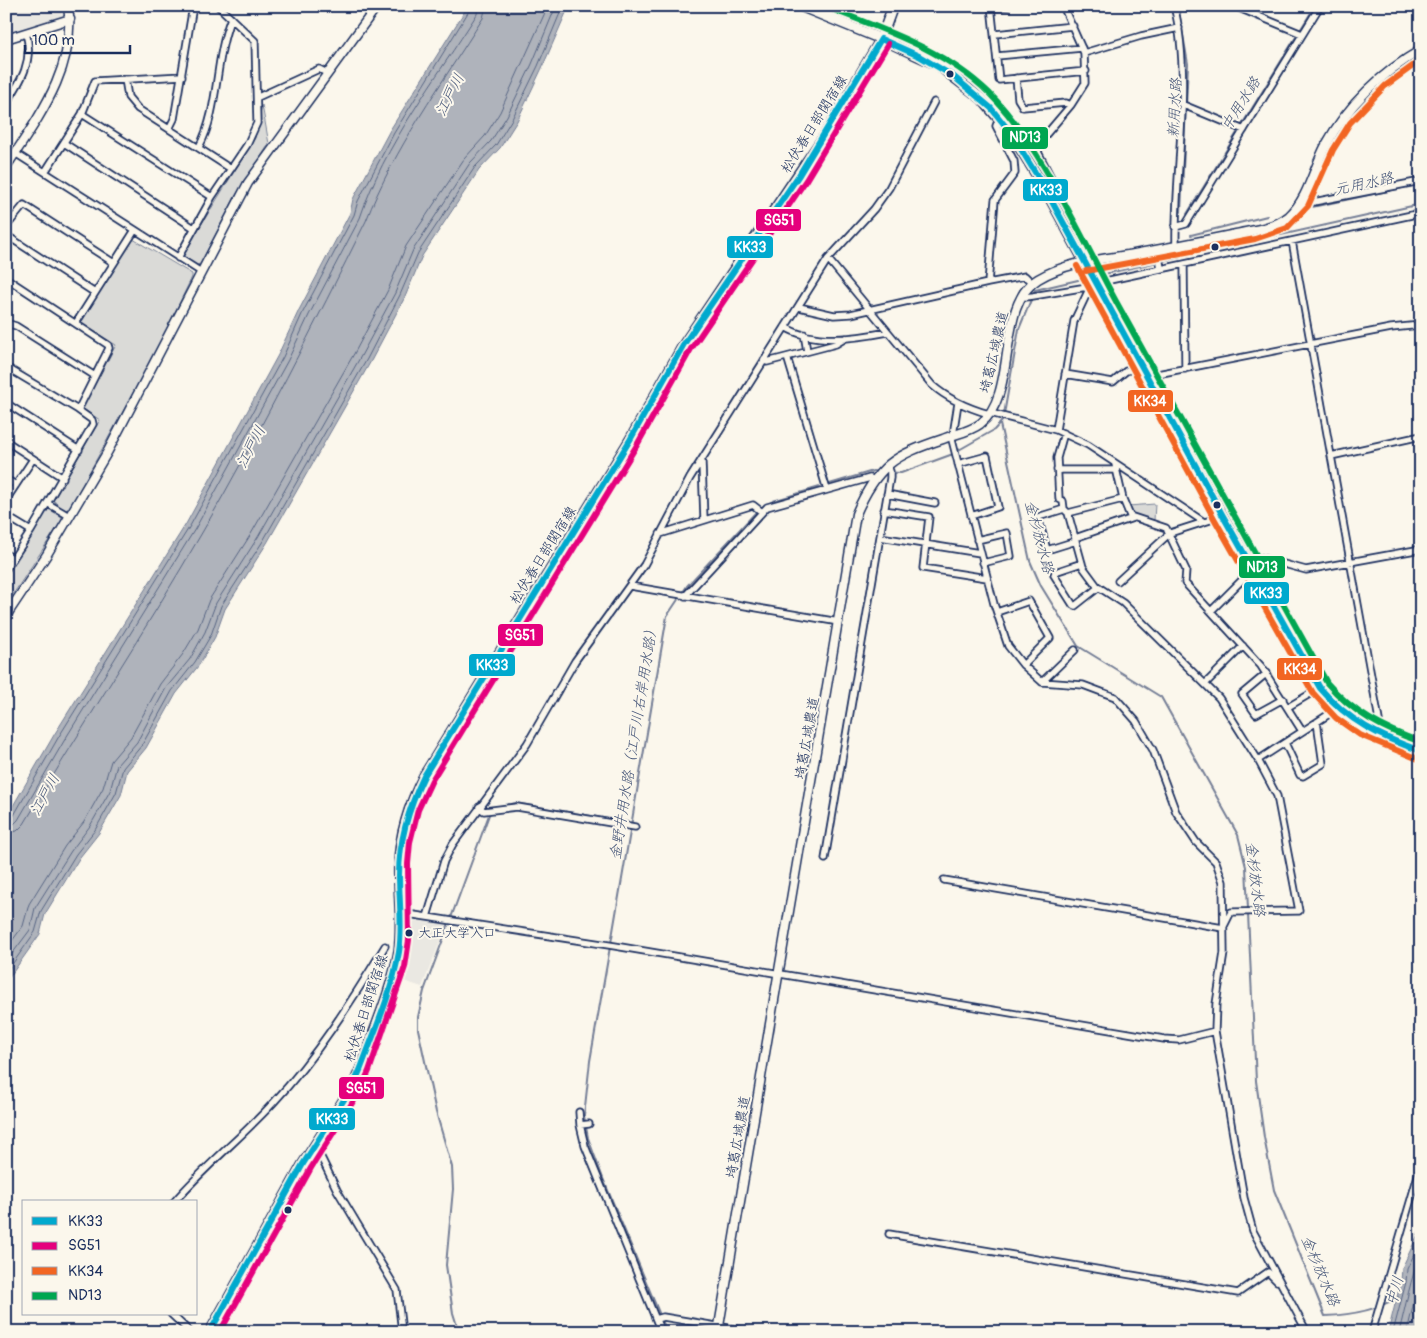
<svg xmlns="http://www.w3.org/2000/svg" width="1427" height="1338" font-family="Pangolin,'Klee One',sans-serif">
<rect width="100%" height="100%" fill="#fbf7ec"/>
<filter id="ink" filterUnits="userSpaceOnUse"><feTurbulence type="fractalNoise" baseFrequency=".02" numOctaves="2"/><feDisplacementMap in="SourceGraphic" scale="10" xChannelSelector="R" yChannelSelector="G"/><feConvolveMatrix kernelMatrix="1 2 1 2 8 2 1 2 1" color-interpolation-filters="sRGB"/></filter>
<g filter="url(#ink)">
<path fill="#eae8e2" d="M6,6H61L63,16L61,18L6,34Z
M418,919L447,924L422,987L395,978L414,921Z"/>
<path fill="#dadad7" stroke="#7a849a" d="M262,105L269,144L236,195L200,264L197,265L184,258L183,254L255,138Z
M133,239L192,274V277L154,355L69,509L64,510L53,500L100,420L83,409V406L116,345L81,323V319Z
M1155,504L1154,520L1135,515L1128,506Z
M48,509L61,516L62,520L6,605V572Z"/>
<path fill="#afb3bb" stroke="#747e96" d="M468,6H569L542,68L517,121L500,148L479,170L422,256L405,297L371,361L267,543L225,609L215,637L199,665L176,694L146,748L127,771L121,795L99,833L80,857L45,914L40,934L6,982V818L54,735L186,524L278,355L299,310L350,213L353,199L390,130Z
M1421,1228V1332H1388L1401,1281L1402,1268Z"/>
<g fill="none" stroke-linecap="round" stroke-linejoin="round">
<path stroke="#566483" stroke-width="1" d="M6,820L13,817L58,738L190,526L283,357L303,312L354,215L358,201L394,133L472,6
M6,826L13,825L18,820L64,741L195,529L288,360L309,315L360,218C384,145 436,79 477,14L478,6
M6,833L17,831L24,824C82,726 146,630 203,531C261,430 314,326 366,221C394,148 442,84 483,18L486,6
M6,949L23,926L29,904L65,846L84,822L103,788L111,761L131,737L160,684L183,654L198,629L209,600L251,534L355,352L388,290L406,246L464,159L485,136L500,112L548,6
M6,962L30,930L35,908L71,851L90,826L110,791L117,765L137,742L166,688L190,659L205,632L216,603L258,537L361,356L395,293L413,250L470,163L491,141L507,116L532,64L556,6
M6,973L35,932L41,911L76,854L95,830L116,793L123,768L142,745L172,691L195,662L211,635L221,606L263,541L367,359L400,295L418,253L475,167L496,145L512,119L538,66L563,6
M1393,1332L1406,1282L1407,1269L1421,1240
M1399,1332C1406,1306 1410,1278 1421,1254
M1407,1332L1421,1272"/>
<path stroke="#747e96" stroke-width="2" d="M1178,6L1188,64L1181,212
M1312,207L1421,184
M1187,214L1315,6
M1191,235L1267,216
M1095,276L1421,204
M1000,424L1030,561L1041,586L1078,646L1161,697L1238,835L1246,867L1248,909
M957,451L994,430L1003,420L1019,329L1035,290L1091,277
M884,472L901,473L953,454
M761,508L773,501L873,471L879,472
M492,808L516,803L632,823
M1248,914L1256,1081L1264,1137L1274,1190L1325,1316C1351,1315 1376,1311 1398,1297
M611,943L667,616L687,586L757,511
M610,947L590,1061L584,1116L588,1138L604,1181L667,1332
M459,1332L453,1313L446,1265L453,1189L452,1167L436,1112L418,1029V1017L424,991L490,812"/>
<g stroke="#1b2f5e" stroke-width="9">
<path id="street" d="M991,6L999,80L1086,71
M1174,6C1193,80 1174,170 1176,246
M1234,6L1302,34
M992,8L1008,6
M995,34L1073,26
M1084,53L1141,36L1179,28
M997,56L1082,48
M1016,78L1018,99L1023,107L1066,103L1071,105
M125,79L128,97L138,109L231,169
M258,97L319,69L327,73
M6,104C21,81 34,61 26,33
M1181,104L1244,130
M82,114L212,197
M169,129L174,119L193,6
M64,143L194,228
M199,147C220,108 214,60 231,18
M15,153L201,272
M45,172L82,114L95,81L182,76
M1044,187L1053,181L1038,152L1043,138L1071,105L1085,83L1084,53L1063,6
M1298,205L1421,181
M6,227L24,205L114,263
M1175,227L1186,224L1320,6
M6,235L95,293
M1292,241L1381,731L1379,736
M1158,249L1161,269
M178,258L212,197L247,145L257,123L255,41L218,6
M828,259L932,385C949,400 968,408 989,414
M1184,264L1185,369
M6,278L108,345L109,348L78,410L92,420L93,424L31,531L6,569
M988,283L995,200L1015,173L1014,161L996,126L999,118
M1023,292L1026,297L1033,296L1087,287L1096,283L1421,213
M799,307L834,315L851,314L988,283L1025,276L1032,283
M6,323L16,326L95,376
M76,323L135,230
M785,327C814,345 857,338 888,332
M804,334L807,351
M787,357L827,490
M764,360L767,362L836,344L846,338
M6,367L78,410
M1065,374L1113,382L1126,371L1142,367
M1147,376L1391,328L1421,325
M6,403L79,450
M990,413L1056,430L1088,445L1204,522
M1056,430L1074,321L1091,285
M1064,433L1057,458L1059,499L1063,501L1064,509L1068,513L1083,567L1097,586L1123,603L1219,698L1258,760L1277,796L1299,911L1231,912L1224,926
M953,435L958,403
M951,436L994,604L1008,646L1023,665L1042,682L1083,685L1115,697L1136,721L1153,750L1176,812L1196,842L1216,862L1223,882L1224,953L1216,1004L1215,1031L1244,1198L1253,1231L1307,1332
M6,441L63,478
M1331,456L1421,436
M702,462L704,520
M958,464L987,456L998,507L971,516
M1115,464L1123,499L1130,516L1166,528L1186,570L1185,583L1261,666L1302,731
M1057,470H1115
M6,479L16,485
M887,494L935,503
M6,500L33,459
M47,503L69,516
M1064,509L1038,517L1047,550L1076,541
M884,510L929,517L923,568L987,578
M1068,513L1123,499
M6,516L31,531
M660,534L753,505L762,512
M880,537L980,553
M1075,538L1133,518
M977,540L1007,533L1011,556L983,563
M6,554L13,559
M1247,558L1254,556L1306,570L1421,549
M1082,563L1055,572L1054,575L1073,605L1075,606L1099,587
M1118,581L1170,533L1223,516
M630,586L839,622
M685,596L767,507L870,478L874,480
M1212,610L1253,569
M997,612L1029,601L1050,638L1023,665
M1267,673L1242,694L1256,714L1283,699
M1042,682L1075,650
M1205,684L1243,646
M1288,707L1320,688
M1285,743L1300,775L1303,776L1323,764L1317,722
M1258,760L1337,709
M479,807L484,811L517,807L635,827
M825,859L890,478V471L886,466
M944,880L1223,928
M401,913L615,946L1164,1039L1179,1040L1215,1031
M427,917L444,861L453,844L527,744L575,661L644,565L690,478L828,259L874,209L889,188L934,102
M579,1112L580,1125L585,1146L661,1332
M580,1125L589,1124
M315,1145L337,1190L397,1290L402,1332
M174,1202C205,1166 242,1137 274,1102C316,1057 353,999 385,946
M889,1234L1238,1293L1268,1272L1277,1281
M171,1314L190,1332
M656,1319L663,1317L752,1332
M1372,1332L1421,1165"/>
</g>
<g stroke="#1b2f5e" stroke-width="11">
<path id="secondary" d="M6,39L70,19
M6,167C38,118 77,68 68,6
M6,616L46,556L108,451L248,183L377,6
M718,1332L856,514C877,465 895,455 943,439C955,434 969,432 980,424C1019,394 995,305 1038,279C1066,262 1102,259 1134,254C1168,248 1202,241 1236,234C1254,230 1274,228 1289,216C1308,199 1314,167 1326,145C1347,106 1382,72 1421,50"/>
</g>
<g stroke="#1b2f5e" stroke-width="12">
<path id="primary" d="M800,6L886,41L938,65L982,99L1011,133L1044,187L1223,516L1320,688C1349,725 1377,736 1421,751
M210,1332L303,1164L354,1084L361,1068C373,1033 393,987 399,951C403,922 398,893 399,864C400,833 410,803 424,776L630,440L684,344L824,136L881,39L893,6"/>
</g>
<use href="#street" stroke="#fbf7ec" stroke-width="5.5"/>
<use href="#secondary" stroke="#fbf7ec" stroke-width="8"/>
<use href="#primary" stroke="#fbf7ec" stroke-width="9"/>
<g stroke="#fbf7ec" stroke-width="10">
<path id="bus-1" d="M881,39L919,56L953,76L991,108L1011,133L1044,187L1223,516L1320,688C1348,721 1380,737 1421,751
M210,1332L303,1164L354,1084L361,1068C375,1030 392,992 399,952C403,926 399,901 399,875C399,840 409,807 424,776L630,440L684,344L799,175L881,39"/>
</g>
<g stroke="#fbf7ec" stroke-width="10">
<path id="bus-2" d="M220,1332L311,1168L361,1089L369,1071L405,967L409,940L408,864L410,842L418,810L432,780L637,445L691,349L806,180L888,44"/>
</g>
<g stroke="#fbf7ec" stroke-width="10">
<path id="bus-3" d="M1077,266L1215,520L1313,693L1336,718L1360,735L1418,759
M1086,271L1255,239L1287,228L1308,206L1333,150L1350,123L1385,86L1421,60"/>
</g>
<g stroke="#fbf7ec" stroke-width="10">
<path id="bus-4" d="M824,6C881,29 944,49 989,93C1041,145 1082,239 1118,305C1187,431 1256,557 1327,683C1353,713 1383,729 1421,742"/>
</g>
<use href="#bus-1" stroke="#00a9ce" stroke-width="6"/>
<use href="#bus-2" stroke="#e5007d" stroke-width="6"/>
<use href="#bus-3" stroke="#f26522" stroke-width="6"/>
<use href="#bus-4" stroke="#00a651" stroke-width="6"/>
</g>
</g>
<g fill="#1b2f5e" stroke="#fbf7ec" stroke-width="2">
<circle cx="950" cy="74" r="4.5"/>
<circle cx="1215" cy="247" r="4.5"/>
<circle cx="1217" cy="505" r="4.5"/>
<circle cx="409" cy="933" r="4.5"/>
<circle cx="288" cy="1210" r="4.5"/>
</g>
<g text-anchor="middle" dominant-baseline="central" stroke-width="4" stroke-linejoin="round" paint-order="stroke">
<g font-size="13" fill="#1b2f5e" stroke="#fbf7ec" text-anchor="start">
<text x="418" y="933">大正大学入口</text>
</g>
<g font-size="14" fill="#1b2f5e" stroke="#fbf7ec">
<text transform="translate(814 124) rotate(-58)">松伏春日部関宿線</text>
<text transform="translate(994 352) rotate(-77)">埼葛広域農道</text>
<text transform="translate(543 555) rotate(-58)">松伏春日部関宿線</text>
<text transform="translate(807 738) rotate(-80)">埼葛広域農道</text>
<text transform="translate(366 1008) rotate(-72)">松伏春日部関宿線</text>
<text transform="translate(738 1137) rotate(-80)">埼葛広域農道</text>
</g>
<g font-size="15" font-style="italic" fill="#47577a" stroke="#fbf7ec">
<text transform="translate(450 95) rotate(-63)">江戸川</text>
<text transform="translate(1241 104) rotate(-58)">中用水路</text>
<text transform="translate(1175 108) rotate(-87)">新用水路</text>
<text transform="translate(1364 184) rotate(-12)">元用水路</text>
<text transform="translate(251 447) rotate(-62)">江戸川</text>
<text transform="translate(1039 537) rotate(75)">金杉放水路</text>
<text transform="translate(634 741) rotate(-81)">金野井用水路（江戸川右岸用水路）</text>
<text transform="translate(45 795) rotate(-61)">江戸川</text>
<text transform="translate(1255 879) rotate(83)">金杉放水路</text>
<text transform="translate(1320 1271) rotate(67)">金杉放水路</text>
<text transform="translate(1395 1291) rotate(-74)">中川</text>
</g>
</g>
<g stroke="#fbf7ec" stroke-width="2">
<rect x="1001" y="126" width="48" height="24" rx="5" fill="#00a651"/>
<rect x="1022" y="178" width="47" height="24" rx="5" fill="#00a9ce"/>
<rect x="755" y="208" width="47" height="24" rx="5" fill="#e5007d"/>
<rect x="726" y="235" width="48" height="24" rx="5" fill="#00a9ce"/>
<rect x="1127" y="389" width="47" height="24" rx="5" fill="#f26522"/>
<rect x="1238" y="555" width="48" height="24" rx="5" fill="#00a651"/>
<rect x="1243" y="581" width="47" height="24" rx="5" fill="#00a9ce"/>
<rect x="497" y="623" width="47" height="24" rx="5" fill="#e5007d"/>
<rect x="468" y="653" width="48" height="24" rx="5" fill="#00a9ce"/>
<rect x="1276" y="657" width="47" height="24" rx="5" fill="#f26522"/>
<rect x="338" y="1076" width="47" height="24" rx="5" fill="#e5007d"/>
<rect x="308" y="1107" width="48" height="24" rx="5" fill="#00a9ce"/>
</g>
<g font-size="14" text-anchor="middle" font-weight="bold" fill="#fff">
<text x="1025" y="142">ND13</text>
<text x="1046" y="195">KK33</text>
<text x="779" y="225">SG51</text>
<text x="750" y="252">KK33</text>
<text x="1150" y="406">KK34</text>
<text x="1262" y="572">ND13</text>
<text x="1266" y="598">KK33</text>
<text x="520" y="640">SG51</text>
<text x="492" y="670">KK33</text>
<text x="1300" y="674">KK34</text>
<text x="361" y="1093">SG51</text>
<text x="332" y="1124">KK33</text>
</g>
<rect width="1427" height="1338" fill="none" stroke="#fbf7ec" stroke-width="25"/>
<rect x="12" y="12" width="1402" height="1313" fill="none" stroke="#1b2f5e" stroke-width="2" filter="url(#ink)"/>
<rect x="22" y="1200" width="175" height="115" fill="#fbf7ec" stroke="#a1a7b3"/>
<rect x="32" y="1217" width="25" height="8" fill="#00a9ce" stroke="#a1a7b3"/>
<text x="68" y="1226" font-size="15" fill="#1b2f5e">KK33</text>
<rect x="32" y="1242" width="25" height="8" fill="#e5007d" stroke="#a1a7b3"/>
<text x="68" y="1250" font-size="15" fill="#1b2f5e">SG51</text>
<rect x="32" y="1267" width="25" height="8" fill="#f26522" stroke="#a1a7b3"/>
<text x="68" y="1276" font-size="15" fill="#1b2f5e">KK34</text>
<rect x="32" y="1292" width="25" height="8" fill="#00a651" stroke="#a1a7b3"/>
<text x="68" y="1300" font-size="15" fill="#1b2f5e">ND13</text>
<path d="M25 45v8h105v-8" fill="none" stroke="#1b2f5e" stroke-width="2.5"/>
<text x="32" y="45" font-size="15" fill="#1b2f5e" stroke="#fbf7ec" stroke-width="4" paint-order="stroke">100 m</text>
</svg>
